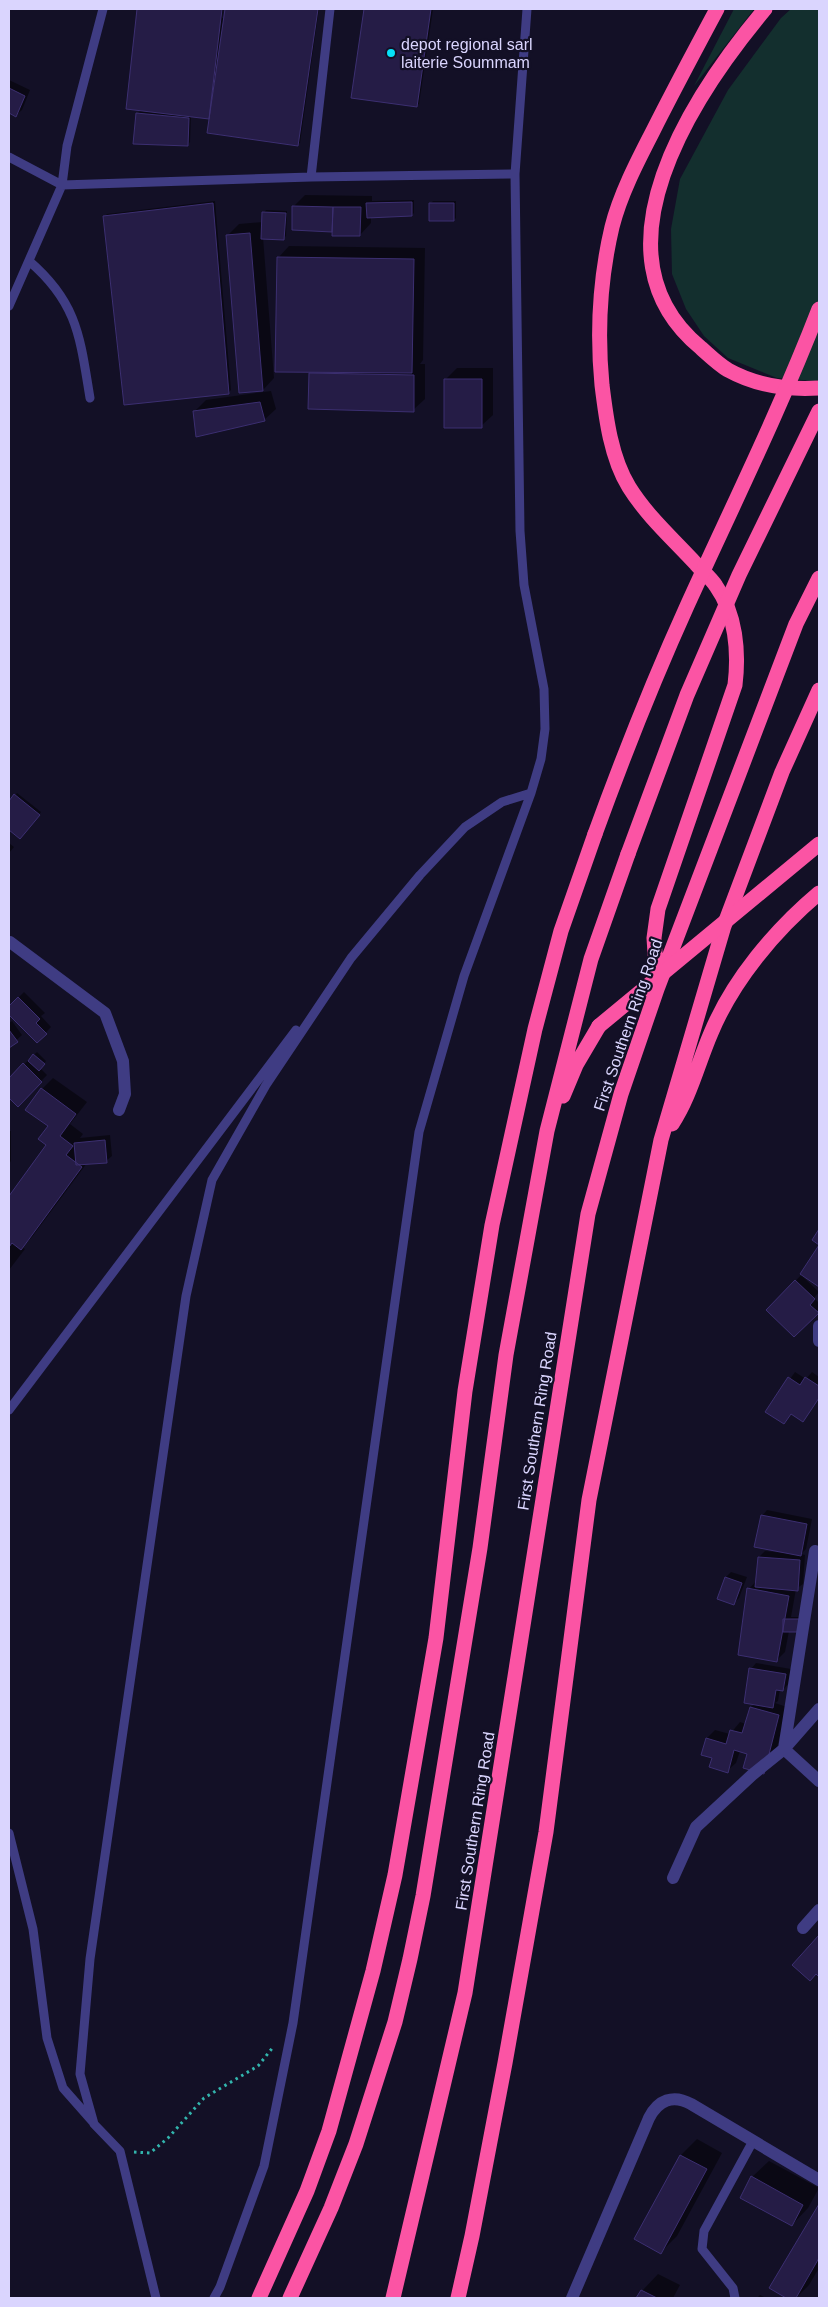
<svg xmlns="http://www.w3.org/2000/svg" width="828" height="2307" font-family="Arial,sans-serif">
<rect width="100%" height="100%" fill="#131026"/>
<path fill="#132f2e" d="M734,9H754L694,86Z
M791,9H819V380L815,381L777,378L728,358L704,336L686,309L672,274L671,229L680,179L728,90L781,18Z"/>
<path fill="#0007" d="M139,9H223L222,18H224L226,9H319L300,143L297,145L210,118L191,116L190,142L188,145L137,114L141,110L127,108Z
M365,9H433L419,104L416,106L352,97Z
M9,80L30,90L22,110L16,115L9,112Z
M305,195L372,196V201L414,200V213L412,215L371,216V223L360,235L334,231L293,229L294,206Z
M215,201L231,390L228,393L105,216L107,214Z
M433,201H456V218L454,220L430,204Z
M266,210L287,211L286,236L284,238L263,237L274,378L263,390L227,236L239,224L263,222L264,213Z
M289,246L425,248L423,360L420,364H425V399L413,410L309,408L310,371L278,258Z
M457,368H493V415L481,426L445,380Z
M271,391L276,409L264,420L194,412L206,400Z
M17,793L41,812L20,837L9,828V803Z
M9,843L14,847L9,853Z
M24,992L45,1013L41,1016L51,1027L37,1042L9,1013V1007Z
M12,1021L22,1035L9,1047V1023Z
M37,1052L46,1061L40,1068L47,1075L18,1105L9,1096V1079Z
M53,1078L87,1102L70,1124L83,1134L80,1138L110,1135L112,1156L106,1161L87,1163L32,1237L22,1247L25,1249L9,1270V1198L48,1145L50,1126L42,1089Z
M9,1131H11V1161L9,1164Z
M819,1246V1285L802,1276L819,1292L814,1298L819,1303V1310L794,1336L768,1310L802,1274Z
M795,1372L806,1379L812,1372L819,1377V1399L803,1420L792,1413L784,1423L767,1411Z
M767,1510L812,1519L806,1549L801,1554L805,1555L803,1584L796,1589L791,1617H801L789,1631L785,1652L777,1660L749,1589L757,1580L759,1557L765,1551L784,1553L762,1516Z
M731,1572L747,1577L739,1598L733,1604L726,1577Z
M756,1663L791,1669L788,1684L783,1690L780,1689L778,1701L775,1703L787,1707L773,1764L740,1751L736,1763L727,1771L713,1757L707,1738L715,1730L730,1734L740,1722L746,1724L751,1707L755,1704L751,1669Z
M697,2139L722,2153L677,2236L661,2252L681,2155Z
M769,2161L819,2188L808,2208L792,2225L752,2177Z
M819,2207V2268L809,2285L796,2298H788L771,2288Z
M658,2274L680,2285L673,2298H638L642,2291Z
M760,2295L766,2298H757Z"/>
<path fill="#251c46" stroke="#3c2f71" d="M137,9H222L209,119L126,109Z
M225,9H318L298,146L207,133Z
M364,9H431L417,107L351,98Z
M9,88L25,96L16,117L9,113Z
M136,113L189,118L188,146L133,144Z
M412,202V216L367,218L366,203Z
M213,203L229,394L124,405L103,216Z
M429,203H454V221H429Z
M292,206L333,207L332,232L292,230Z
M333,207H361L360,236H332Z
M262,212L286,213L284,240L261,239Z
M250,233L263,391L239,393L226,235Z
M277,257L414,259L412,373L275,372Z
M309,373L414,375V412L308,409Z
M444,379H482V428H444Z
M260,402L265,421L196,437L193,411Z
M14,794L40,815L20,839L9,830V801Z
M18,997L40,1019L36,1023L47,1034L37,1043L9,1015V1006Z
M9,1030L18,1042L9,1048Z
M33,1054L45,1064L39,1071L28,1061Z
M23,1063L42,1082L18,1107L9,1098V1078Z
M41,1088L76,1114L60,1136L73,1146L66,1155L82,1167L21,1250L12,1243L9,1247V1196L46,1145L38,1139L48,1126L25,1110Z
M105,1140L107,1163L76,1165L74,1143Z
M819,1229V1287L800,1274L819,1245L812,1240Z
M795,1280L815,1299L810,1305L819,1313L794,1337L766,1310Z
M788,1377L800,1385L805,1377L819,1386V1398L803,1422L791,1414L784,1424L765,1412Z
M761,1515L807,1524L801,1556L754,1547Z
M758,1557L800,1560L798,1591L755,1587Z
M725,1577L742,1583L734,1605L717,1599Z
M747,1588L789,1596L777,1662L738,1655Z
M783,1619H799V1632H783Z
M749,1668L786,1674L783,1691L776,1690L773,1708L744,1703Z
M750,1707L779,1715L764,1774L743,1768L747,1754L734,1750L728,1773L709,1767L712,1758L701,1755L706,1738L726,1744L730,1730L742,1733Z
M819,1935V1977L816,1974L810,1981L792,1965Z
M680,2155L707,2169L661,2254L634,2239Z
M751,2176L803,2205L792,2226L740,2198Z
M819,2204V2258L796,2298H786L769,2288Z
M641,2290L657,2298H636Z"/>
<g fill="none" stroke-linecap="round" stroke-linejoin="round">
<path stroke="#32b5ad" stroke-width="3" stroke-dasharray="2.5 4" stroke-linecap="butt" d="M134,2152L150,2153L168,2138L204,2098L258,2066L274,2046"/>
<path stroke="#3f3c83" stroke-width="9" d="M9,157L62,185L311,177L515,174
M311,177L330,9
M29,261C78,303 80,338 90,398
M9,306L62,185L67,146L103,9
M9,1410L296,1030
M9,1833L33,1929L47,2038L63,2088L93,2122
M156,2298L120,2151L94,2124L80,2074L90,1959L186,1296L212,1180L266,1085L351,958L420,875L465,827L502,802L531,793
M214,2298L220,2287L264,2166L293,2023L419,1132L464,976L531,793L541,759L545,729L544,689L524,585L520,531L515,174L527,9
M735,2298L733,2288L702,2249L704,2231L753,2141"/>
<path stroke="#3f3c83" stroke-width="12" d="M10,942L105,1013L123,1061L125,1094L119,1110
M819,1326V1341
M819,1709L784,1749L819,1781
M673,1878L696,1827L752,1775L784,1749L815,1551
M803,1928L819,1910
M572,2298L649,2118C658,2100 673,2094 691,2104L819,2180"/>
<path stroke="#fb54a4" stroke-width="15" d="M765,9C694,94 586,254 701,348C709,355 718,364 728,370C755,385 788,390 819,388
M657,983L654,938L658,909L735,685C739,652 736,614 716,586C711,578 702,571 696,564C673,539 647,516 629,487C611,458 606,418 602,385C597,333 600,278 612,227C620,195 637,162 652,133C673,91 695,50 717,9
M563,1096L576,1065L599,1026
M672,1124C690,1097 698,1063 711,1033C733,980 775,930 819,893
M259,2298L307,2191L329,2131L373,1971L395,1875L436,1638L465,1391L492,1225L535,1029L561,931L595,834
M290,2298L331,2208L356,2144L395,2022L410,1959L423,1896L480,1548L506,1355L547,1131L591,959L628,854
M393,2298L465,1993L588,1214L621,1094L657,989L796,624L819,578
M458,2298L472,2236L505,2063L546,1832L589,1500L661,1140L724,926L782,772L819,690"/>
<path stroke="#fb54a4" stroke-width="15" d="M595,834C623,757 653,681 687,606C732,507 780,410 819,309
M628,854L687,695L739,575L819,411
M599,1026L819,844"/>
</g>
<circle fill="#06e1f9" stroke="#131026" stroke-width="2" cx="391" cy="53" r="5"/>
<g text-anchor="middle" dominant-baseline="central" stroke-width="4.5" stroke-linejoin="round" paint-order="stroke">
<g font-size="16" fill="#dad5fe" stroke="#131026" text-anchor="start">
<text x="401" y="44">depot regional sarl<tspan x="401" dy="18">laiterie Soummam</tspan></text>
</g>
<g font-size="16" fill="#dad5fe" stroke="#131026">
<text transform="translate(628 1025) rotate(-71)">First Southern Ring Road</text>
<text transform="translate(537 1421) rotate(-81)">First Southern Ring Road</text>
<text transform="translate(475 1821) rotate(-81)">First Southern Ring Road</text>
</g>
</g>
<rect width="828" height="2307" fill="none" stroke="#dad5fe" stroke-width="20"/>
</svg>
